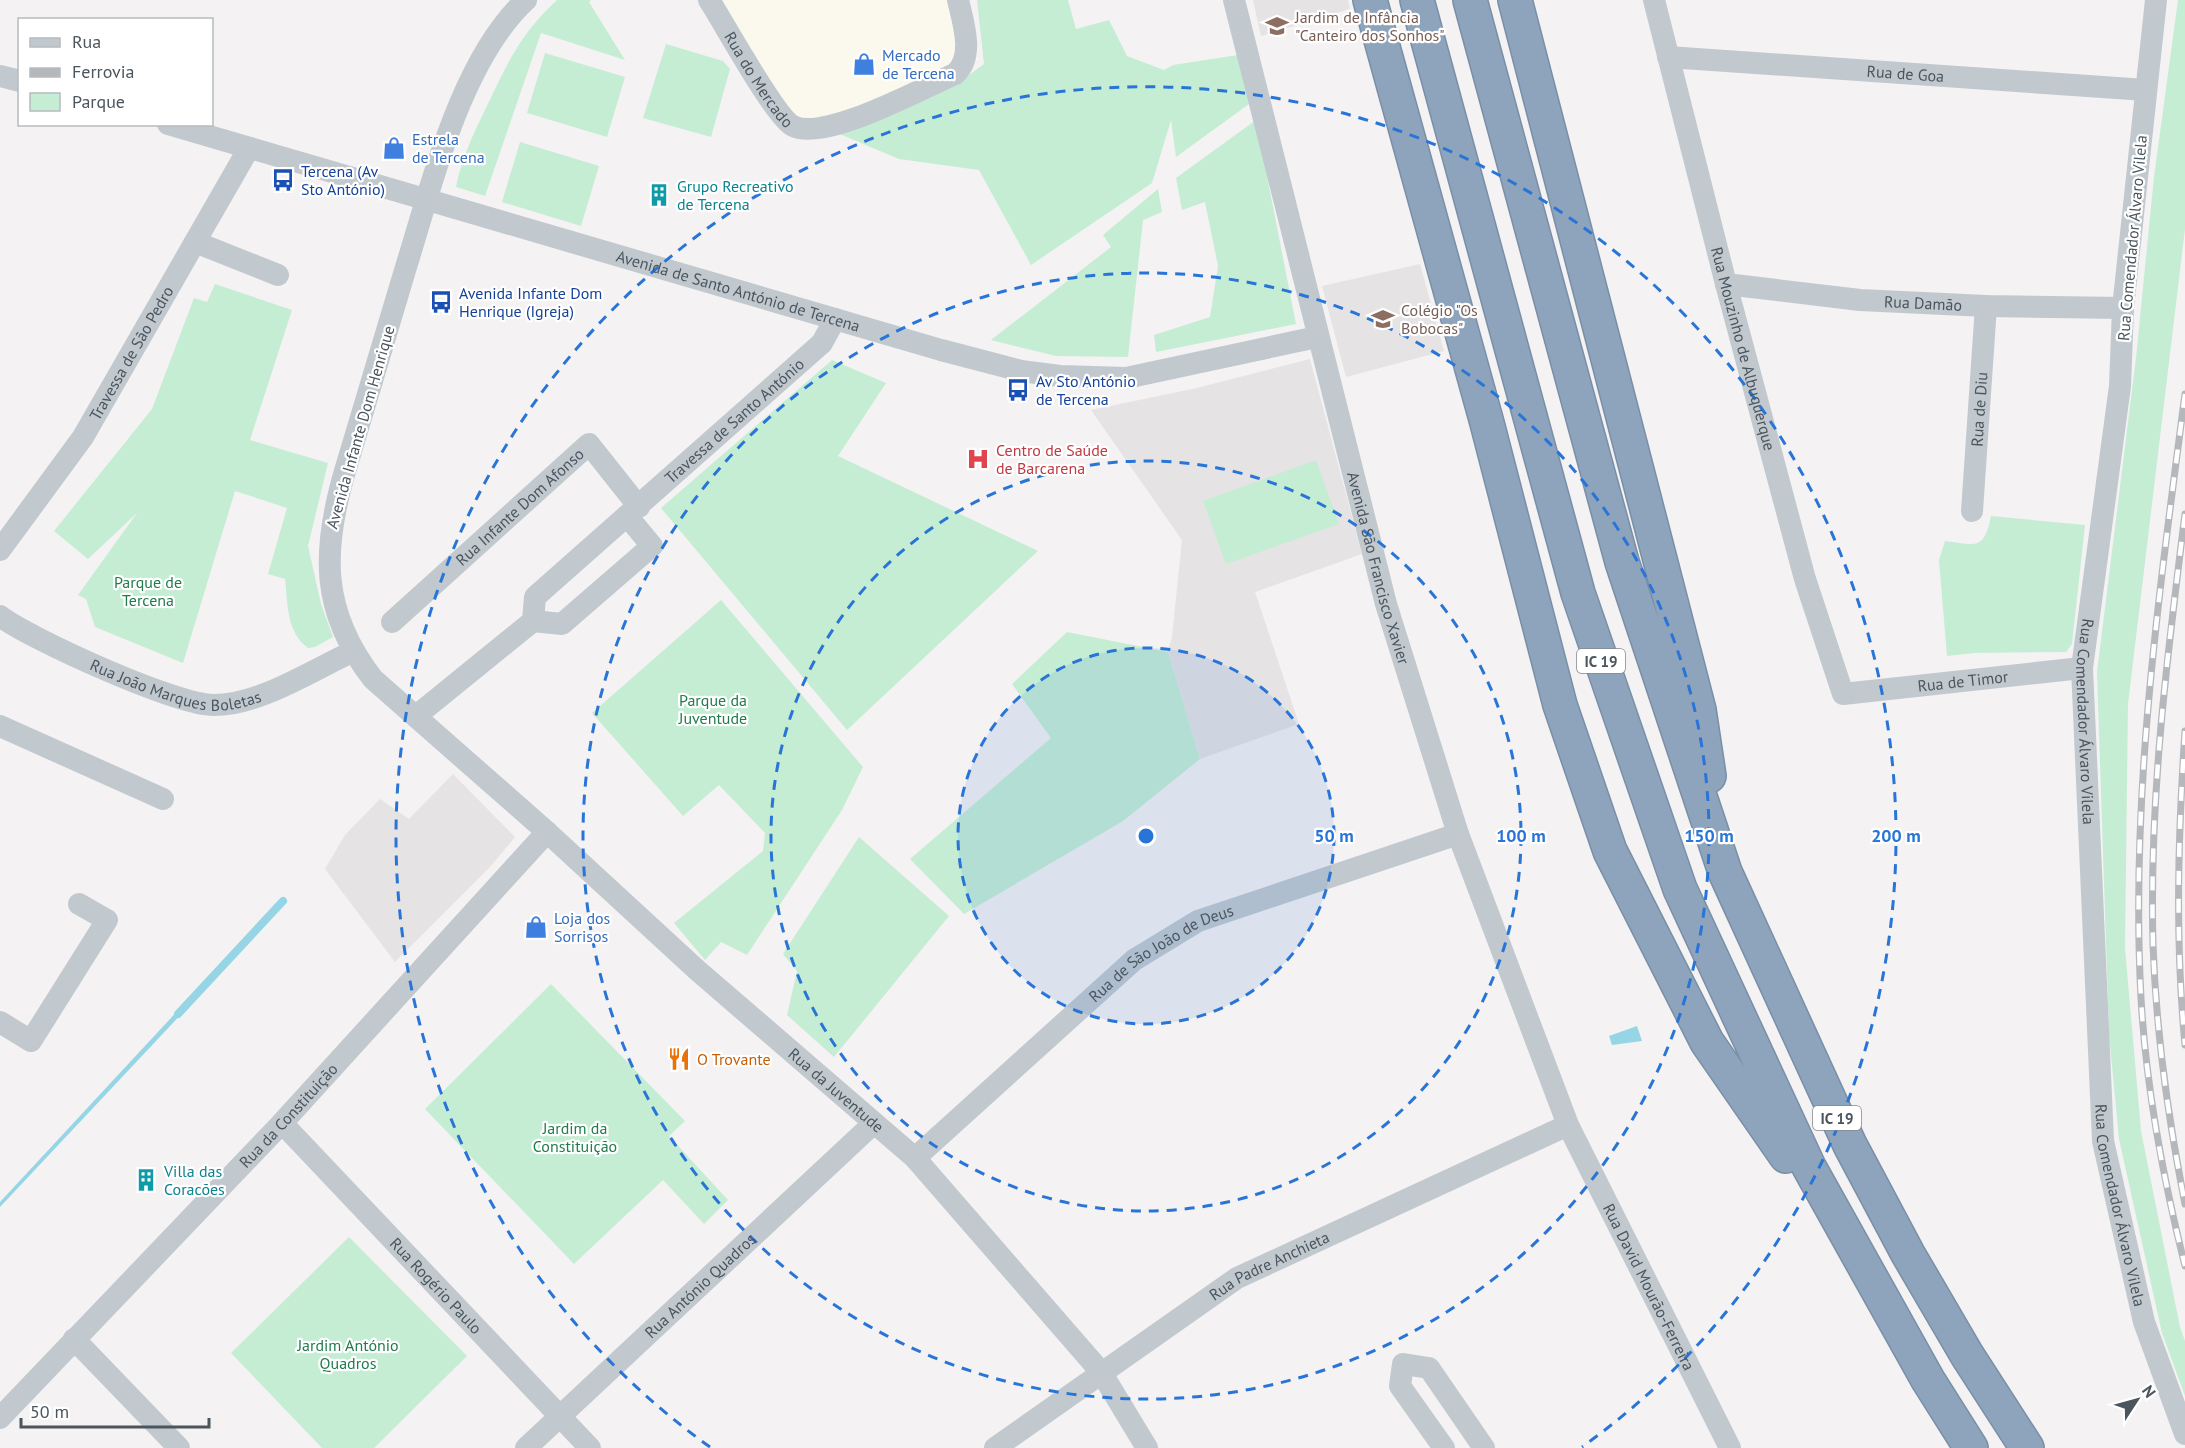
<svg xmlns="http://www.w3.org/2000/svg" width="2185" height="1448" font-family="'PT Sans',sans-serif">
<rect width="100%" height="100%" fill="#f4f2f2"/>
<path fill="#fbf8ee" d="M717,0H966L978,60L827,125L809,122L786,110Z"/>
<path fill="#e5e3e3" d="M1253,0H1348L1350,9L1261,36Z
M1420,264L1444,351L1346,377L1322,286Z
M1310,359L1362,554L1255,592L1299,724L1200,759L1168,652L1172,637L1182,540L1091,410L1197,388Z
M453,774L515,837L489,868L395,962L325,869L345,835L380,799L409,819Z"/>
<path fill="#c5edd4" d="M557,0H591L589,2L625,60L541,33L485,196L456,187C462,158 473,134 486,108C507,64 520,34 557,0Z
M977,0H1068L1076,29L1109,20L1127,56L1164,70L1173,65L1238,55L1249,104L1176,157L1171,120L1152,183L1031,265L979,170L899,159L835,132L951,88L984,64Z
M2178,0H2185V229L2128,704L2125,948L2141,1131L2180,1327L2185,1341V1396L2162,1333L2119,1139L2109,1034L2097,672L2136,358L2154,177Z
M666,44L723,61L730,69L711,137L643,118Z
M545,53L625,77L607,137L527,113Z
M1256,120L1296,324L1156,352L1154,335L1210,317L1218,266L1205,202L1182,210L1176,178Z
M520,142L599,166L581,226L502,202Z
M1158,189L1162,212L1143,220L1128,357L1056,356L991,340L1111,247L1103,235Z
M215,284L292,310L250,440L328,463L308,546L321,604L333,637L315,647L308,648C286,632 288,603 285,579L268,574L287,508L235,491L183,663L95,627L86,599L78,595L137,513L88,559L54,531L152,409L194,298L207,302Z
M832,360L886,383L838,456L1038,551L847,730L661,508Z
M1316,460L1339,524L1226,564L1203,501Z
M1991,516L2085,525L2072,644L2066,652L1974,653L1947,656L1939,560L1945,541C1976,545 1984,551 1991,516Z
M721,600L863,767L842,810L747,955L721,942L705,960L674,923L763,851L765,833L719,785L683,816L592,713Z
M1067,632L1168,652L1200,759L1123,821L964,914L910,859L1051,738L1012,684Z
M859,837L949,916L834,1057L787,1015L797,971L783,954Z
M551,984L685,1121L669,1136L728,1200L704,1224L663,1180L574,1264L425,1109Z
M349,1237L467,1356L374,1448H322L231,1353Z"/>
<path fill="#96d5e6" d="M183,1005L187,1008L0,1207V1202Z
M1637,1026L1642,1041L1612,1045L1609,1036Z"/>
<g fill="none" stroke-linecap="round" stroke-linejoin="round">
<path stroke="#96d5e6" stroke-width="8" d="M178,1014L283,901"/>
<g stroke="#798fa7" stroke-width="36">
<path id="highway" d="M1370,0L1487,423L1560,705L1610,851L1707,1042L1786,1156
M1417,0L1578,593L1680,889L1809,1167L1928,1380L1971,1448
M1470,0L1622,562L1725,872L1850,1145L1908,1254L1967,1355L2027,1448
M1515,0L1699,710L1709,776"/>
</g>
<g stroke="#c1c9cf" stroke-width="22">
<path id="s1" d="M526,0C461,60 432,184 406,267C386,335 365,403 345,471C322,550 320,611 373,679L547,832L697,970L915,1158L1101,1372L1147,1448"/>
<path id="s2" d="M709,0C724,23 775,117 793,126C825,142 922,88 955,74C975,57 963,22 958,0"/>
<path id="s3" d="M1234,0L1386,604L1458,834L1568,1125L1730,1448"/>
<path id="s4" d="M1654,0L1726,284L1805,579L1843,694L2082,668"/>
<path id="s5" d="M2156,0L2123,308L2120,386L2082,668L2103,1141L2144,1322L2185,1434"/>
<path id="s6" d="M1668,57L2146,90"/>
<path d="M0,76L20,81"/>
<path id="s7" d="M168,124L941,350L1021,371L1060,376L1126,378L1317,337"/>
<path d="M195,242L278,275"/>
<path id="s8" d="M1726,284L1860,300L1986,306L2123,308"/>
<path id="s9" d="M1972,511L1986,306"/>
<path id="s10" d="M0,550L83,437L249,148"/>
<path id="s11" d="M0,616C30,639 178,706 214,705C260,705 312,670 354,651"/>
<path d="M533,621L562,624L652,546L628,517"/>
<path id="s12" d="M392,622L589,444L639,507"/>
<path id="s13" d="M416,716L533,621L535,597L822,343L835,319"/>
<path d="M0,726L163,799"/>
<path d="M0,1022L31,1041L107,920L79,904"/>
<path id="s14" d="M282,1123L590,1448"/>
<path id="s15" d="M915,1158L1134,960L1198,921L1458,834"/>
<path d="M74,1339L179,1448"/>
<path id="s16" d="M0,1418L282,1123L547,832"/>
<path id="s17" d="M526,1448L874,1123"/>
<path id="s18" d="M995,1448L1237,1278L1568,1125"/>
<path d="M1444,1448L1400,1386L1403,1364L1429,1368L1484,1448"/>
</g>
<use href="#highway" stroke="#8ea4bc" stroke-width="33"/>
<g stroke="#b4b7bb" stroke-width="7">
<path id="rail" d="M2185,394C2159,594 2130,796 2141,998C2146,1088 2163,1178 2185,1266
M2185,514C2167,657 2149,800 2153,944C2156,1032 2168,1118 2185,1204
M2185,731C2178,836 2175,939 2185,1045"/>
</g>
<use href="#rail" stroke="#fff" stroke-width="4.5" stroke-dasharray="14" stroke-linecap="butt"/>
</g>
<circle cx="1146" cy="836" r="188" fill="#2975d7" fill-opacity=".12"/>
<g fill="none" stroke="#2975d7" stroke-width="3" stroke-dasharray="10 8">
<circle cx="1146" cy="836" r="188"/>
<circle cx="1146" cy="836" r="375"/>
<circle cx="1146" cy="836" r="563"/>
<path d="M710 1447A750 750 0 1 1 1582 1447"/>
</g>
<defs>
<g id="school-bare" transform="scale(1.8)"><path d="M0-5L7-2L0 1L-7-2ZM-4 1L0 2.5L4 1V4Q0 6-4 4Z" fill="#8d6e63" stroke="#fff" stroke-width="2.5" paint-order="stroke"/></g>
<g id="shop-bare" transform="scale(1.8)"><path d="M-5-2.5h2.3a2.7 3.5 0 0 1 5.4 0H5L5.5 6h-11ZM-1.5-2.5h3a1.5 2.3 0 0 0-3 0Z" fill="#3f7fe0" stroke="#fff" stroke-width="2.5" paint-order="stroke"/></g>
<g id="bus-bare" transform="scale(1.8)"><path d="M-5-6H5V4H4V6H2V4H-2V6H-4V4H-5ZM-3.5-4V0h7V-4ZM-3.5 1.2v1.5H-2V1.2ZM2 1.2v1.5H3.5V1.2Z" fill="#1a4fb4" stroke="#fff" stroke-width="2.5" paint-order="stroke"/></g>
<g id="building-bare" transform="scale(1.8)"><path d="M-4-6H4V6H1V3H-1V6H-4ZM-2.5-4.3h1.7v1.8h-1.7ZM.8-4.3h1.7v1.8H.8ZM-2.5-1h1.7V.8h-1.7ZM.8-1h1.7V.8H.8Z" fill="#0f9aa8" stroke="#fff" stroke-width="2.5" paint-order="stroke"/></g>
<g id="hospital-bare" transform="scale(1.8)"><path d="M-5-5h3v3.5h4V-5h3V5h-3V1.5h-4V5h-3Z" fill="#e0444e" stroke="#fff" stroke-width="2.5" paint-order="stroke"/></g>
<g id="restaurant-bare" transform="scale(1.8)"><path d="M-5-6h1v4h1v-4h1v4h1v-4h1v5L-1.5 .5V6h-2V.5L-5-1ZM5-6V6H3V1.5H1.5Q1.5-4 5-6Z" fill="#e8710a" stroke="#fff" stroke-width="2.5" paint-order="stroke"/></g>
</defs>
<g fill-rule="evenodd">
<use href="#school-bare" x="1277" y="26"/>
<use href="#shop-bare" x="864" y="64"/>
<use href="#shop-bare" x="394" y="148"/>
<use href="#bus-bare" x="283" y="180"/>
<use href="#building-bare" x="659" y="195"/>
<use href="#bus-bare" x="441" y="302"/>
<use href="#school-bare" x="1383" y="319"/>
<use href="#bus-bare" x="1018" y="390"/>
<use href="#hospital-bare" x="978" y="459"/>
<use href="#shop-bare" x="536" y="927"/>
<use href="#restaurant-bare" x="679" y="1059"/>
<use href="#building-bare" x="146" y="1180"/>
</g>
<g text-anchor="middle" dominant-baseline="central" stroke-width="4.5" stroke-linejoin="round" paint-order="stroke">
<g fill="#fff" stroke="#81888e" stroke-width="1.5">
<rect x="1577" y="649" width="48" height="24" rx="4.5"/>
<rect x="1813" y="1106" width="48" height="24" rx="4.5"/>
</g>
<g font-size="15" font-weight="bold" fill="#4b555e">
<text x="1601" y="661">IC 19</text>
<text x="1837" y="1118">IC 19</text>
</g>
<g font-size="16" fill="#785e54" stroke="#fff" text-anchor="start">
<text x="1295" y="17">Jardim de Infância<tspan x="1295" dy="18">"Canteiro dos Sonhos"</tspan></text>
<text x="1401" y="310">Colégio "Os<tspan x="1401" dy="18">Bobocas"</tspan></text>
</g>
<g font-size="16" fill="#366cbe" stroke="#fff" text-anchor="start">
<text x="882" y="55">Mercado<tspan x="882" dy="18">de Tercena</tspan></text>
<text x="412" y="139">Estrela<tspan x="412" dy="18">de Tercena</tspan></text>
<text x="554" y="918">Loja dos<tspan x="554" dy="18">Sorrisos</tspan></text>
</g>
<g font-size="16" fill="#4b555e" stroke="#fff">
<text stroke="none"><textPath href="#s6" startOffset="238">Rua de Goa</textPath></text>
<text stroke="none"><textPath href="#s2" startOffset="94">Rua do Mercado</textPath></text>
<text transform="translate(2132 238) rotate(-85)">Rua Comendador Álvaro Vilela</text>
<text stroke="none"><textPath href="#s7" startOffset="594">Avenida de Santo António de Tercena</textPath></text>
<text stroke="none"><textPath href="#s8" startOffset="198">Rua Damão</textPath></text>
<text stroke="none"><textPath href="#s4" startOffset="360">Rua Mouzinho de Albuquerque</textPath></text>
<text stroke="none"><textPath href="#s10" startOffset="237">Travessa de São Pedro</textPath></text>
<text stroke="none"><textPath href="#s9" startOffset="102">Rua de Diu</textPath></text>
<text stroke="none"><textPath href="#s13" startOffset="441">Travessa de Santo António</textPath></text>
<text transform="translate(360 427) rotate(-74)">Avenida Infante Dom Henrique</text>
<text stroke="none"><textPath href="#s12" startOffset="172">Rua Infante Dom Afonso</textPath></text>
<text stroke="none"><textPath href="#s3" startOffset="586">Avenida São Francisco Xavier</textPath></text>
<text stroke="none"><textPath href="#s11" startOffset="192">Rua João Marques Boletas</textPath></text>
<text stroke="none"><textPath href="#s4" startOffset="840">Rua de Timor</textPath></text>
<text stroke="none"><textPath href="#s5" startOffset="726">Rua Comendador Álvaro Vilela</textPath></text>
<text stroke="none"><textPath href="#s15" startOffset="322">Rua de São João de Deus</textPath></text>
<text stroke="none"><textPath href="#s1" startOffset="1348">Rua da Juventude</textPath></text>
<text stroke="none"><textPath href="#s16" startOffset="418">Rua da Constituição</textPath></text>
<text stroke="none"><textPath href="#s5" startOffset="1212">Rua Comendador Álvaro Vilela</textPath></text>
<text stroke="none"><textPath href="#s18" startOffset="330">Rua Padre Anchieta</textPath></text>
<text stroke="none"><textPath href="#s14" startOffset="224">Rua Rogério Paulo</textPath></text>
<text stroke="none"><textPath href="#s17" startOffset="238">Rua António Quadros</textPath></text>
<text stroke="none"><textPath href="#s3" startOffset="1356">Rua David Mourão-Ferreira</textPath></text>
</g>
<g font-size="16" fill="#164399" stroke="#fff" text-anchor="start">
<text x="301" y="171">Tercena (Av<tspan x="301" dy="18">Sto António)</tspan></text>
<text x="459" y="293">Avenida Infante Dom<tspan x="459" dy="18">Henrique (Igreja)</tspan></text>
<text x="1036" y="381">Av Sto António<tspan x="1036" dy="18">de Tercena</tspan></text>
</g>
<g font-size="16" fill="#0d838f" stroke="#fff" text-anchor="start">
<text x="677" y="186">Grupo Recreativo<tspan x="677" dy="18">de Tercena</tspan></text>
<text x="164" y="1171">Villa das<tspan x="164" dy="18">Coracões</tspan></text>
</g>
<g font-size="16" fill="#be3a42" stroke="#fff" text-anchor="start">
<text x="996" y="450">Centro de Saúde<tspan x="996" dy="18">de Barcarena</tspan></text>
</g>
<g font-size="16" fill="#207b4d" stroke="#fff">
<text x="148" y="582">Parque de<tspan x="148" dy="18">Tercena</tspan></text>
<text x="713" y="700">Parque da<tspan x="713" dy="18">Juventude</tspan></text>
<text x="575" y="1128">Jardim da<tspan x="575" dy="18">Constituição</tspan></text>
<text x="348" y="1345">Jardim António<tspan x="348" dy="18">Quadros</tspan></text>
</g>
<g font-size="16" fill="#c56008" stroke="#fff" text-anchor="start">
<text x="697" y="1059">O Trovante</text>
</g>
</g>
<circle cx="1146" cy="836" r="9" fill="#2975d7" stroke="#fff" stroke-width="3"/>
<g font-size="18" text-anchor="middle" font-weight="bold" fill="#2975d7" stroke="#fff" stroke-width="4.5" stroke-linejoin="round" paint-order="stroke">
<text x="1334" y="842">50 m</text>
<text x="1521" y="842">100 m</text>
<text x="1709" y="842">150 m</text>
<text x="1896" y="842">200 m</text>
</g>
<rect x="18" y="18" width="195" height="108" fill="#ffffff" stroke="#b7bbbf" stroke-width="1.5"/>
<rect x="30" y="38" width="30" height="9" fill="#c1c9cf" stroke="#b7bbbf" stroke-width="1.5"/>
<text x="72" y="48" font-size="18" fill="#4b555e">Rua</text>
<rect x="30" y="68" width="30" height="9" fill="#b4b7bb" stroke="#b7bbbf" stroke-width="1.5"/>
<text x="72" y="78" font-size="18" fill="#4b555e">Ferrovia</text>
<rect x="30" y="93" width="30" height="18" fill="#c5edd4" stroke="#b7bbbf" stroke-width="1.5"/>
<text x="72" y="108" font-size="18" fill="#4b555e">Parque</text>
<g transform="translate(2137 1400) rotate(54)" stroke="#ffffff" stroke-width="4.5" paint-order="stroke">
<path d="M0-4.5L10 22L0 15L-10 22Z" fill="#4b555e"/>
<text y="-9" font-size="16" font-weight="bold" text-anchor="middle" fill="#4b555e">N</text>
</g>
<path d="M21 1418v9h188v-9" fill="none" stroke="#4b555e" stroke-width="3"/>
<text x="30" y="1418" font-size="18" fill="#4b555e" stroke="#ffffff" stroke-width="4.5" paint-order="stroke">50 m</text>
</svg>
